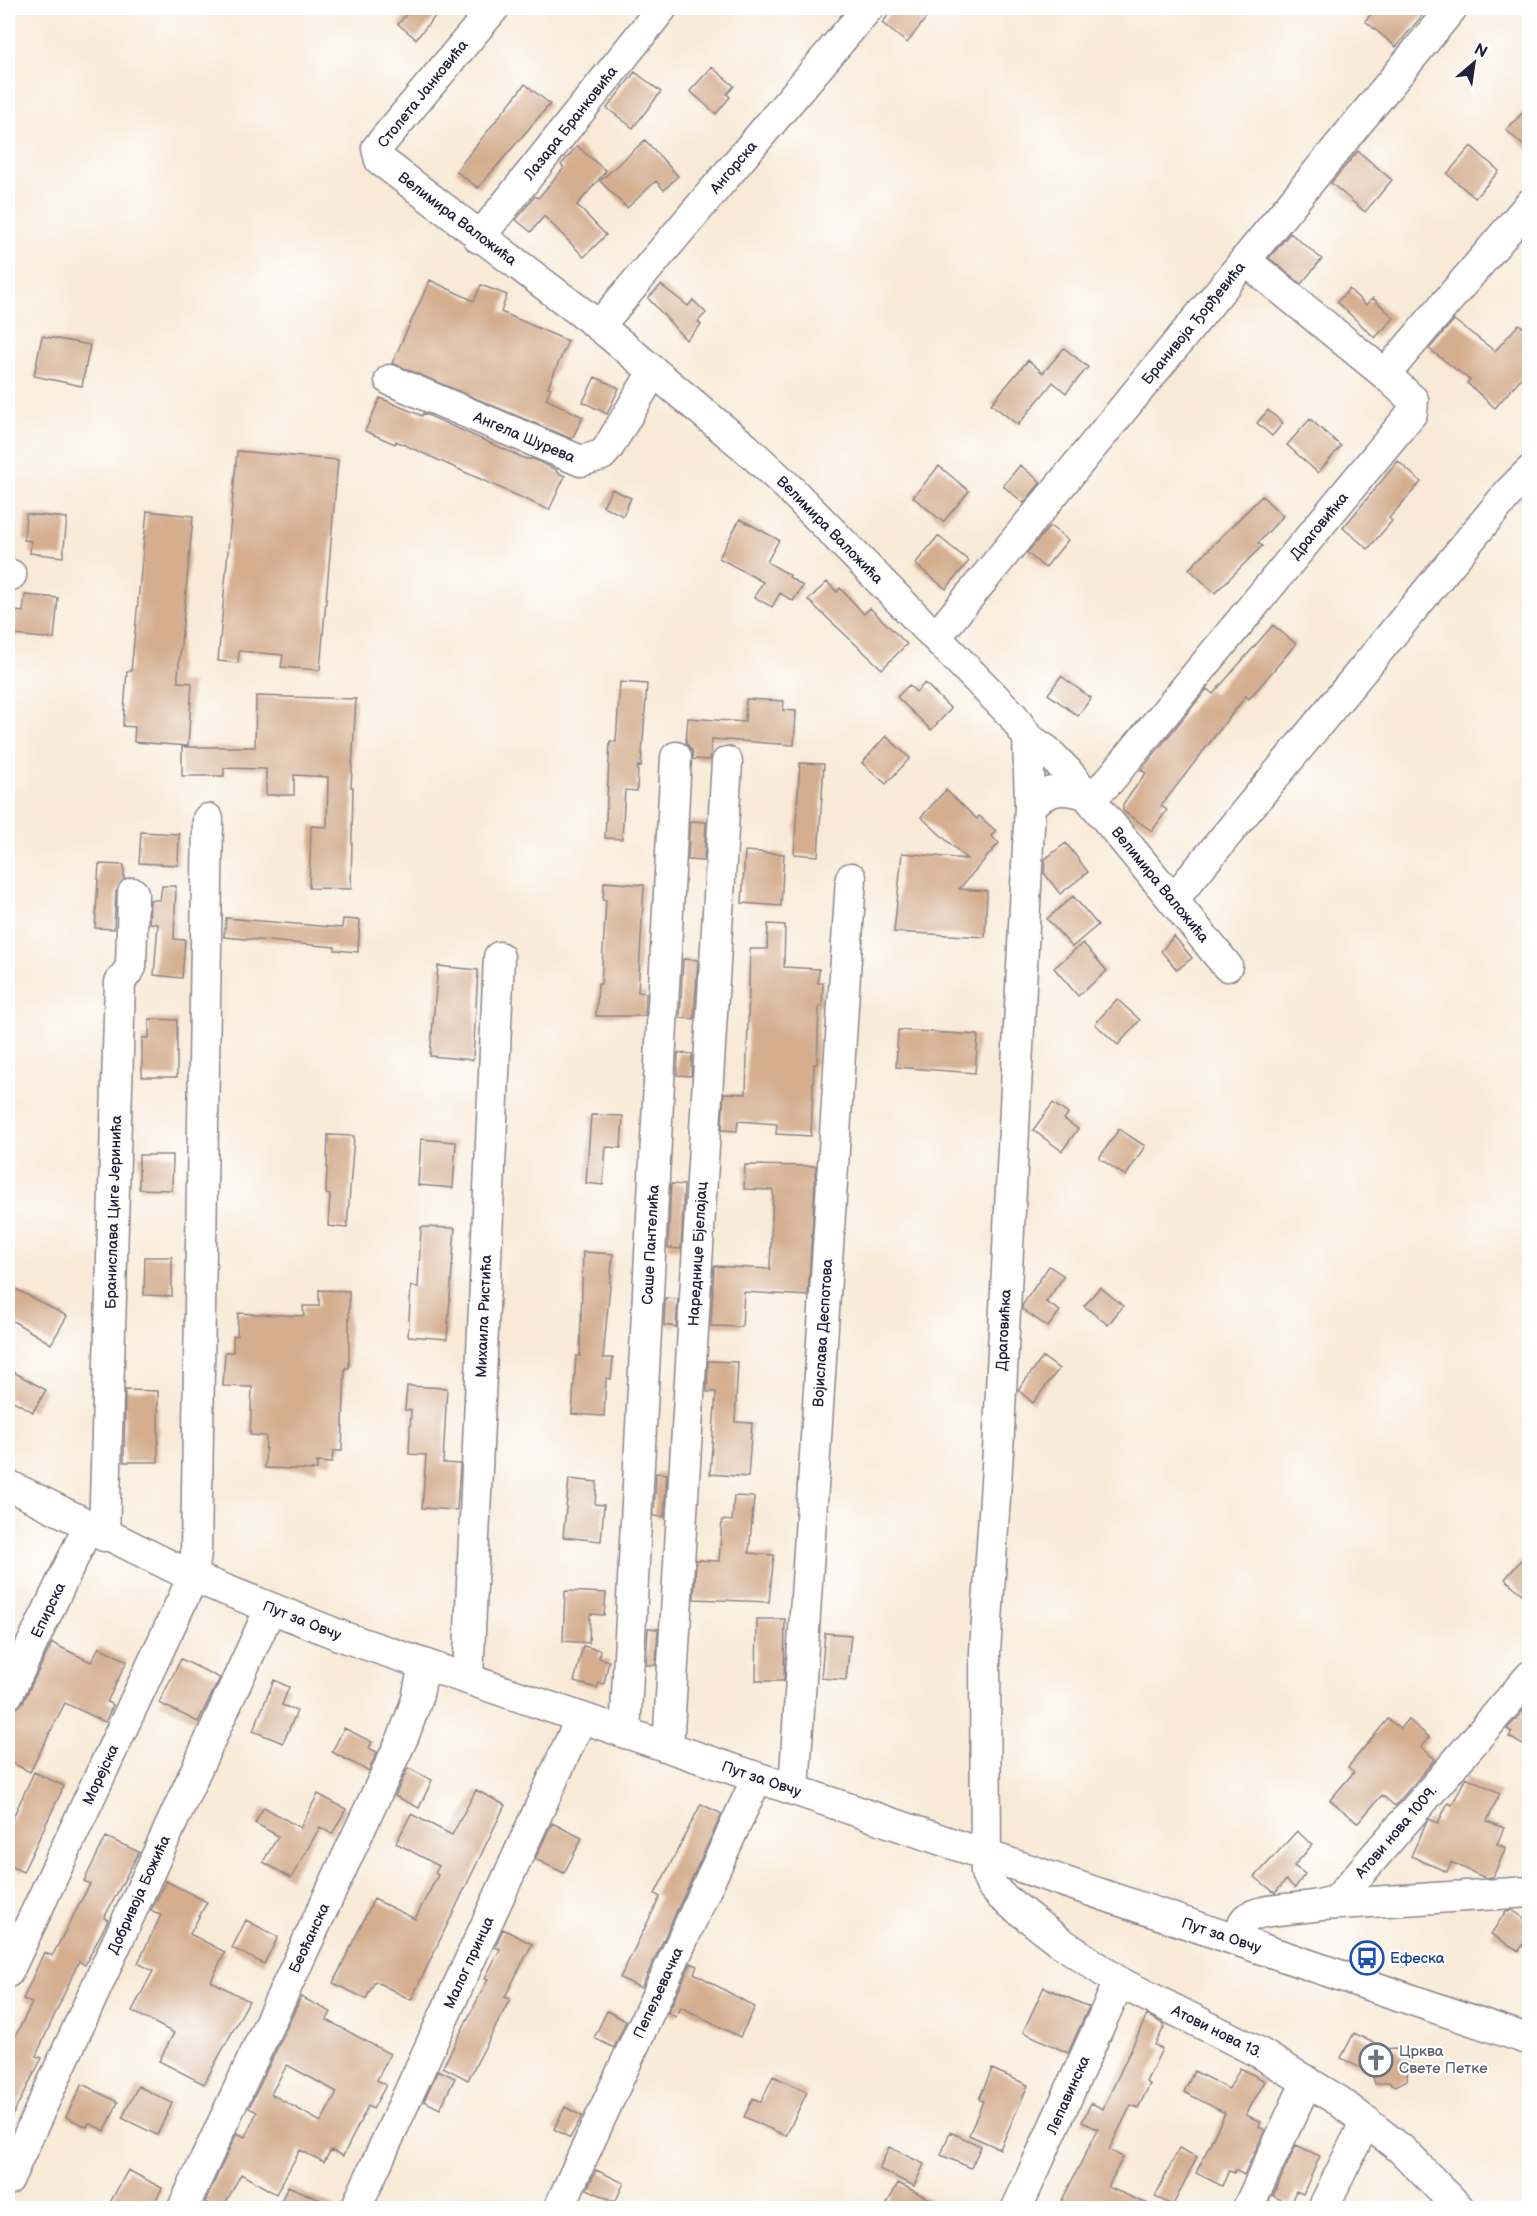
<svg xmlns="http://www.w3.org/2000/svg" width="1537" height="2216" font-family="'Balsamiq Sans',sans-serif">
<rect width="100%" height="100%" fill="#fff"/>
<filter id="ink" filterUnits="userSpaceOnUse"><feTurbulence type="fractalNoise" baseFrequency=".0167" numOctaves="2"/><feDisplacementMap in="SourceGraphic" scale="12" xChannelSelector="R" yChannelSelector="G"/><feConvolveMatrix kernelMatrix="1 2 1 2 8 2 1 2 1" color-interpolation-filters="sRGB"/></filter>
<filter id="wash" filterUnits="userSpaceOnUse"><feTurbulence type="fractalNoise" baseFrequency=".008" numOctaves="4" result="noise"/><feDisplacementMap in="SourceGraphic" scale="24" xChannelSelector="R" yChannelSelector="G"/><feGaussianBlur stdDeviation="1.35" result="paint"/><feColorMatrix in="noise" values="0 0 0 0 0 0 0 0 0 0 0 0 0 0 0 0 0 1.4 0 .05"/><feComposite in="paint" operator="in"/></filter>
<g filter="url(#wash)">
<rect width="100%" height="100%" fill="#f8ead7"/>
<g id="blocks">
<path fill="#d4ae8f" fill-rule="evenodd" d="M412,8H442L416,39L398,24Z
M894,8H915L927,17L907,43L882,23Z
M1377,8H1411L1422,16L1396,47L1365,21Z
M712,67L734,86L727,94L730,97L716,114L690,91Z
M635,72L661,92L633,128L607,108Z
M525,84L550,104L478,188L456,171Z
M1530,105V151L1506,130Z
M645,140L678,176L664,190L656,181L627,208L600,181Z
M577,146L606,171L577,205L606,235L584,257L544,216L531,232L516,220L535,196L538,198L564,168L561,165Z
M1471,146L1499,171L1475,198L1447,174Z
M1358,151L1392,180L1365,212L1331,183Z
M1290,233L1322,259L1301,284L1269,258Z
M430,280L474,301L481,285L507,295L501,312L568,341L548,387L551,388L546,399L583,417L572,439L392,363Z
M661,285L688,306L693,300L706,313L698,321L701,325L686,340L648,298Z
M1349,289L1366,305L1373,298L1394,318L1375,338L1337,302Z
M1454,320L1495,351L1519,324L1530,333V368L1495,408L1467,383L1470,380L1429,349Z
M42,336L90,345L82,386L34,376Z
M1064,348L1088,367L1066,393L1053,382L1018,425L991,404L1028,360L1043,373Z
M595,377L619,388L607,414L583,402Z
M380,398L422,416L423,413L526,459H533L557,470L556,472L565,476L549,510L396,441L395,444L365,431Z
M1268,410L1283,423L1272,436L1257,423Z
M1310,419L1341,446L1318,473L1287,445Z
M237,451L338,460L320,670L281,667L283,655L239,651L238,663L218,661Z
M1398,461L1421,482L1389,518L1392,521L1368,549L1343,528Z
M1020,465L1041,482L1024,503L1003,486Z
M939,466L969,491L943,522L913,497Z
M612,489L631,498L623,516L603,506Z
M1262,496L1283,516L1258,543L1262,546L1215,593L1189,569Z
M147,511L193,516L178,675V682L192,683L188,746L134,742L135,727L123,726L127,671H131Z
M26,514L67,518L63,557L30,553L31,541L24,540Z
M740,519L779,540L767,562L790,575L789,577L803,586L793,601L780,593L772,607L754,597L763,582L719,558Z
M1050,526L1068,540L1045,568L1027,553Z
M938,536L969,561L946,589L915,564Z
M827,582L837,592L840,588L864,614L870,608L907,644L882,669L808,600Z
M25,595L58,598L54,639L14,635L16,611L23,612Z
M1273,625L1296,644L1249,699L1246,696L1201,754L1161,806L1167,810L1152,831L1123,811V804L1146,773L1141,770L1207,689L1213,694Z
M1061,676L1091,698L1078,716L1048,694Z
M620,682L647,684L641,767L638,766L637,791L625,790L622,839L605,838L610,741L616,742Z
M925,683L951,709L931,730L897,697L909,685L916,692Z
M256,696L356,699L351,787H353L351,889L309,888L311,826L327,827L328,777L294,775V795H266V769L224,768V776H182V747H255Z
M746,699L784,701L783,710L796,711L794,745L712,739L710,760L693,759L692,750L686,743L688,718L745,722Z
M886,736L910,758L886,784L862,763Z
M800,763L824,764L818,856L794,854Z
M946,790L977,819L979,816L996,831L991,836L999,843L959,889L987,891L985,937L894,932L902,853L967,859L921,817Z
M690,821L706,822L704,861L688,860Z
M141,832L179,834L178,865L139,863Z
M1066,843L1088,872L1060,894L1044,873L1045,859Z
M745,851L784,854L781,906L742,903Z
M99,864L124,865V879L116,892L114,929L95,928Z
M604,882L644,885L638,992L646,993L645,1016H596L598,984H601L606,900H603Z
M162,886H176L174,939L185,940L182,978L154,975L158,924L149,923L150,900H160Z
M1073,896L1098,925L1072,947L1047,919Z
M226,918L342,928L343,919L360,920L358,952L335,950V947L224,937Z
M768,924L785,925L784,967L819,969L818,983H823L822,1006H819L817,1064H814L811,1136L776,1134L777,1124L738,1121L737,1131L722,1130L724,1093L746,1094L750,949H767Z
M1174,936L1192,958L1177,970L1161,951Z
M1083,943L1107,971L1078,996L1054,968Z
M683,959L698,960L694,1019L680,1018Z
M438,966L478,970L473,1060L430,1056Z
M1117,999L1140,1020L1118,1045L1095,1024Z
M149,1019L177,1020V1077H142V1038H149Z
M898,1030L978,1035L975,1073L896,1067Z
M678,1053L692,1054L691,1076L677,1075Z
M1053,1103L1068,1114L1064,1119L1078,1129L1062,1151L1033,1130Z
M591,1115L623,1116L621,1148L606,1147L603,1185L586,1183Z
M1119,1129L1145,1146L1126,1176L1099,1158Z
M328,1135L354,1136L347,1228L328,1226L330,1195L326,1194Z
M421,1139L456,1142L453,1188L418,1185Z
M139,1155H173L172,1190L139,1189Z
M745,1165L816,1166L808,1296L744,1292L742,1327L711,1326L714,1266L770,1269L773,1190L744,1189Z
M671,1184L684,1185L681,1249L668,1248Z
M421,1227L455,1228L447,1339L408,1336L411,1286L418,1287Z
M583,1252L613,1254L603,1358H613L611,1379L606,1378L604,1416L572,1414L576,1356H580Z
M145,1257H172V1296L144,1295Z
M1049,1266L1064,1276L1046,1302L1060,1311L1048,1327L1022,1309L1023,1304Z
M8,1285L67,1316L51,1344L8,1318Z
M1100,1287L1123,1306L1108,1325L1084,1306Z
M319,1290L349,1291V1368H345L342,1451H333L332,1463L317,1462V1470L265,1468L266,1436L250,1435L252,1387L223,1386L225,1352H233V1336H237L238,1313L304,1316L303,1306H319Z
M665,1298L678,1299L676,1327L664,1325Z
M1043,1357L1059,1369L1033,1403L1018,1390Z
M708,1361L738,1362L735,1422L752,1423L748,1477L710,1474L716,1392H707Z
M8,1369L46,1390L33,1412L8,1398Z
M407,1386L447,1388L443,1463L460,1464L457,1510L422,1508L426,1455L409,1454L411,1410H405Z
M125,1390L158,1391V1462H124Z
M656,1473L667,1474L664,1517L654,1516Z
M569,1479L597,1482L595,1504L604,1505L601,1541L563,1537Z
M734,1496L754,1497L749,1553L774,1555L769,1602L694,1599L696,1560L719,1561L722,1520L732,1521Z
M1530,1550V1601L1505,1579Z
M565,1591L606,1593L604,1615L590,1614L589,1643L563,1641Z
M757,1619H785L784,1681H756Z
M648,1628L658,1629L656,1665H646Z
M825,1633L851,1635L846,1680L821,1678Z
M52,1643L91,1662L99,1647L127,1661L107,1702L113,1705L105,1722L65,1703L30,1772L8,1761V1711L17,1708L23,1702Z
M583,1646L600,1650L599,1658L609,1661L604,1684L599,1683L597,1688L574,1682Z
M181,1659L220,1678L198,1722L159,1703Z
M274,1680L289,1687L282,1705L297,1711L283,1743L253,1731Z
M1530,1703V1749L1509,1737L1512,1732L1507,1729Z
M1388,1719L1400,1728L1408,1719L1429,1737L1421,1747L1435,1759L1395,1806L1382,1795L1358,1823L1330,1800L1354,1772L1348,1767Z
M344,1728L372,1742L369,1748L377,1752L368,1771L332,1752Z
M408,1768L432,1780L419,1808L395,1796Z
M34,1772L64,1786L23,1872L8,1865V1828Z
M1466,1777L1500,1793L1487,1821L1504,1828L1497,1844L1506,1848L1493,1877L1485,1878L1451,1862L1447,1872L1411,1856L1426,1823L1429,1819L1438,1823L1448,1803L1452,1805Z
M476,1790L505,1805L411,2000L375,1981L366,1999L333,1983L374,1899L415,1919L438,1875L435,1873L439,1866L396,1843L411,1814L452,1835Z
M318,1794L346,1809L332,1834L320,1827L291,1878L263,1862L278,1836L255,1823L264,1807L300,1828Z
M701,1804L722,1814L641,1988L620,1978L660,1897L655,1894Z
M552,1823L582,1838L564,1873L535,1859Z
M1297,1831L1312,1845L1294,1866L1305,1874L1295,1888L1286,1880L1275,1893L1255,1877Z
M106,1837L139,1852L104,1918L108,1920L85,1965L79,1961L36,2056L42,2058L8,2124V2051L32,2003L23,1999L44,1952L52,1956L90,1884L84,1881Z
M166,1881L207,1902L190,1934L225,1952L211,1981L249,2001L204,2084L159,2061L174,2033L132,2011L153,1971L138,1963L161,1915L151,1910Z
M1512,1910L1530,1922V1934L1519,1951L1491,1934L1506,1911Z
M246,1920L278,1937L264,1964L232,1948Z
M503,1929L532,1944L505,1997L510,1999L468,2080L443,2067L488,1979L485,1978L500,1949L495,1947Z
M691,1963L697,1966L694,1973L755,2007L740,2037L681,2007L676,2017L668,2013Z
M1044,1987L1089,2007L1068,2053L1023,2032Z
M301,1997L331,2012L327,2020L390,2054L377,2080L386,2085L373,2109L368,2106L343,2156L331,2150L324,2162L300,2150L276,2194L241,2174L223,2208H217L205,2202L237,2133L245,2137L257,2112L249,2108ZM287,2065L337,2092L321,2122L271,2094Z
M607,2011L626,2021L614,2048L594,2038Z
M1147,2015L1165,2025L1155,2045L1162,2049L1146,2082L1150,2084L1138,2108L1131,2105L1109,2150L1123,2157L1108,2187L1157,2208H1058L1098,2129L1082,2122L1091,2103L1103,2109Z
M1354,2033L1385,2049L1396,2048L1402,2057L1408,2061L1407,2080L1396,2086L1388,2082L1375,2084L1372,2074L1341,2058Z
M1240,2068L1265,2081L1246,2115L1261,2122L1259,2127L1265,2130L1244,2175L1235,2170L1234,2173L1229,2171L1222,2186L1196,2173L1225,2113L1184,2092L1194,2071L1229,2089Z
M992,2069L1028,2085L1000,2149L969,2135L983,2101L979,2099Z
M438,2070L455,2078L440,2109L424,2101Z
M773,2076L807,2092L786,2136L744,2117L753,2098L761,2102Z
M82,2084L118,2102L105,2131L89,2123L87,2127L66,2117Z
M138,2086L172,2103L157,2135L122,2118Z
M565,2107L582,2116L570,2138L554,2129Z
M950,2132L981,2146L971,2168L941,2155Z
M1296,2145L1320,2156L1303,2194L1296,2191L1290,2204L1273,2196Z
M889,2147L924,2164L914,2186L879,2169Z
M1179,2148L1197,2157L1173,2205L1155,2197Z
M128,2170L162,2188L152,2208H107Z
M596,2170L624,2183L615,2202L587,2189Z
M898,2183L947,2208H885Z
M288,2186L339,2208H278Z"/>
</g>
</g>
<g filter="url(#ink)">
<use href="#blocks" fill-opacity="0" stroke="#8d8689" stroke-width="1.5"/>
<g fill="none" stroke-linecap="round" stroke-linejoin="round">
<g stroke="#8d8689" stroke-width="33">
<g id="minor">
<path id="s1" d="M494,8L377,148L380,160L599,326L746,448L787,486L1013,716L1028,738L1046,750L1067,771L1227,966"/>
<path id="s2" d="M479,238L662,8"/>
<path d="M1245,260L1387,376"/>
<path id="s3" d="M599,326L868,8"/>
<path id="s4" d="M390,380L581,461L602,455L608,448L653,372"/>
<path d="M8,574L11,575"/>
<path id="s5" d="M936,637L1452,8"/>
<path id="s6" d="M1028,738L1030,805L998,1451L985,1652L986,1873L991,1885L1001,1896L1059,1941L1119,1982L1258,2052L1339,2101L1401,2149L1459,2208"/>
<path id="s7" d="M1030,805C1064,775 1080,801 1097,791C1109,784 1118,769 1127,759L1412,413L1413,400L1387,376L1388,371L1530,204"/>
<path d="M1173,900L1510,491L1530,471"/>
<path id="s8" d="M8,1485L193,1577L344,1637L1530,2040"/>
<path id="s9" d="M104,1536L120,982L131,967L133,893"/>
<path id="s10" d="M468,1678L499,957"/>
<path id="s11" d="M8,1694L88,1527"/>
<path id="s12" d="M625,1733L676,757"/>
<path id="s13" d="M668,1747L727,762"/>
<path id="s14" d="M794,1790L851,878"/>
<path d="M1323,1905L1530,1892"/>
<path id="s15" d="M1236,1940C1239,1933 1241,1924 1246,1919C1263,1905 1314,1912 1338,1899L1530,1676"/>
<path id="s16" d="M8,1972L193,1577L196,1552L208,819"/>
<path id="s17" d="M8,2180L270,1609"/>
<path id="s18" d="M183,2208L404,1735L417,1699L424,1664"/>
<path id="s19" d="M356,2208L581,1718"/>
<path id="s20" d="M559,2208L757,1778"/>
<path id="s21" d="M1017,2208L1119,1982"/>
<path d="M1248,2208L1307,2081"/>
<path d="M1323,2208L1366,2121"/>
</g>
</g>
<use href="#minor" stroke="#fff" stroke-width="30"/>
</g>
</g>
<defs>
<g id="bus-ring" transform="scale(1.725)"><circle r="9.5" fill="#fff" stroke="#1a4fb4" stroke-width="1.5"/><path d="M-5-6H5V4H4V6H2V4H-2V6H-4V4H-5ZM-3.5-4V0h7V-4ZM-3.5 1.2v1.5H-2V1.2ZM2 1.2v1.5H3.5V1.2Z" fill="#1a4fb4"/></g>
<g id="church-ring" transform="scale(1.725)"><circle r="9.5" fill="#fff" stroke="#6b7280" stroke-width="1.5"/><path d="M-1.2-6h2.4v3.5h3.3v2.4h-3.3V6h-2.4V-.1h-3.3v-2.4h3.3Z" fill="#6b7280"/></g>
</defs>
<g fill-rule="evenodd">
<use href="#bus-ring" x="1367" y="1958"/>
<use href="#church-ring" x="1376" y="2060"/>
</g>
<g text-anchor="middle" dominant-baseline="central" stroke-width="4.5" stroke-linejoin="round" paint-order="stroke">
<g font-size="15" fill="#22223b" stroke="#fff">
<text transform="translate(423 94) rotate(-51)">Столета Јанковића</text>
<text stroke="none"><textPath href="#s2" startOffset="147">Лазара Бранковића</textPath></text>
<text stroke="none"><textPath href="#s3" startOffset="208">Ангорска</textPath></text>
<text stroke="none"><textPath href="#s1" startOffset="292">Велимира Валожића</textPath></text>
<text stroke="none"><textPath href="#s5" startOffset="406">Бранивоја Ђорђевића</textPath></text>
<text stroke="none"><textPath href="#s4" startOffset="146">Ангела Шурева</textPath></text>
<text stroke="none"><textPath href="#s7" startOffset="418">Драговићка</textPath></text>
<text stroke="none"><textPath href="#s1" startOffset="778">Велимира Валожића</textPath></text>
<text stroke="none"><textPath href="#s1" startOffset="1264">Велимира Валожића</textPath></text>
<text stroke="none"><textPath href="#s9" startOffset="324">Бранислава Циге Јеринића</textPath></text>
<text stroke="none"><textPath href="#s12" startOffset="489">Саше Пантелића</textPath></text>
<text stroke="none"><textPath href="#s13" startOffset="494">Нареднице Бјелајац</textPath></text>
<text stroke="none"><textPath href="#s10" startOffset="362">Михаила Ристића</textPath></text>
<text transform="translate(1004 1330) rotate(-87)">Драговићка</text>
<text stroke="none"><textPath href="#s14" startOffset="458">Војислава Деспотова</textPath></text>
<text stroke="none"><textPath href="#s11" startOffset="93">Епирска</textPath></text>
<text stroke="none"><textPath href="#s8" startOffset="324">Пут за Овчу</textPath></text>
<text stroke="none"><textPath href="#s16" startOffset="218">Морејска</textPath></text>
<text stroke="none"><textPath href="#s8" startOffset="810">Пут за Овчу</textPath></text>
<text stroke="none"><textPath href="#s15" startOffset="207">Атови нова 1009.</textPath></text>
<text stroke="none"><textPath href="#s17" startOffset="314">Добривоја Божића</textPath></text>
<text stroke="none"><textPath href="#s8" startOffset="1296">Пут за Овчу</textPath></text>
<text stroke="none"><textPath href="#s18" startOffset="298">Беоћанска</textPath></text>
<text stroke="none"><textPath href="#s19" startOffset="270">Малог принца</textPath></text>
<text stroke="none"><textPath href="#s20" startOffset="237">Пепељевачка</textPath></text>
<text stroke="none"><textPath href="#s6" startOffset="1420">Атови нова 13.</textPath></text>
<text stroke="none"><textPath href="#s21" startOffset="124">Лепавинска</textPath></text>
</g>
<g font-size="15" fill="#164399" stroke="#fff" text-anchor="start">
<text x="1390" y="1958">Ефеска</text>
</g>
<g font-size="15" fill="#5b616d" stroke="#fff" text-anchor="start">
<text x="1399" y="2051">Црква<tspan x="1399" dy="17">Свете Петке</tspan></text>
</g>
</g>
<rect width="1537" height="2216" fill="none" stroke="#fff" stroke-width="30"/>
<g transform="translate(1474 63) rotate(29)" stroke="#ffffff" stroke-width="4.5" paint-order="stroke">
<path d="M0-4.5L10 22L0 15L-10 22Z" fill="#22223b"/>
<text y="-9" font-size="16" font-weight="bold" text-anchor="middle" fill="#22223b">N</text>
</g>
</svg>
